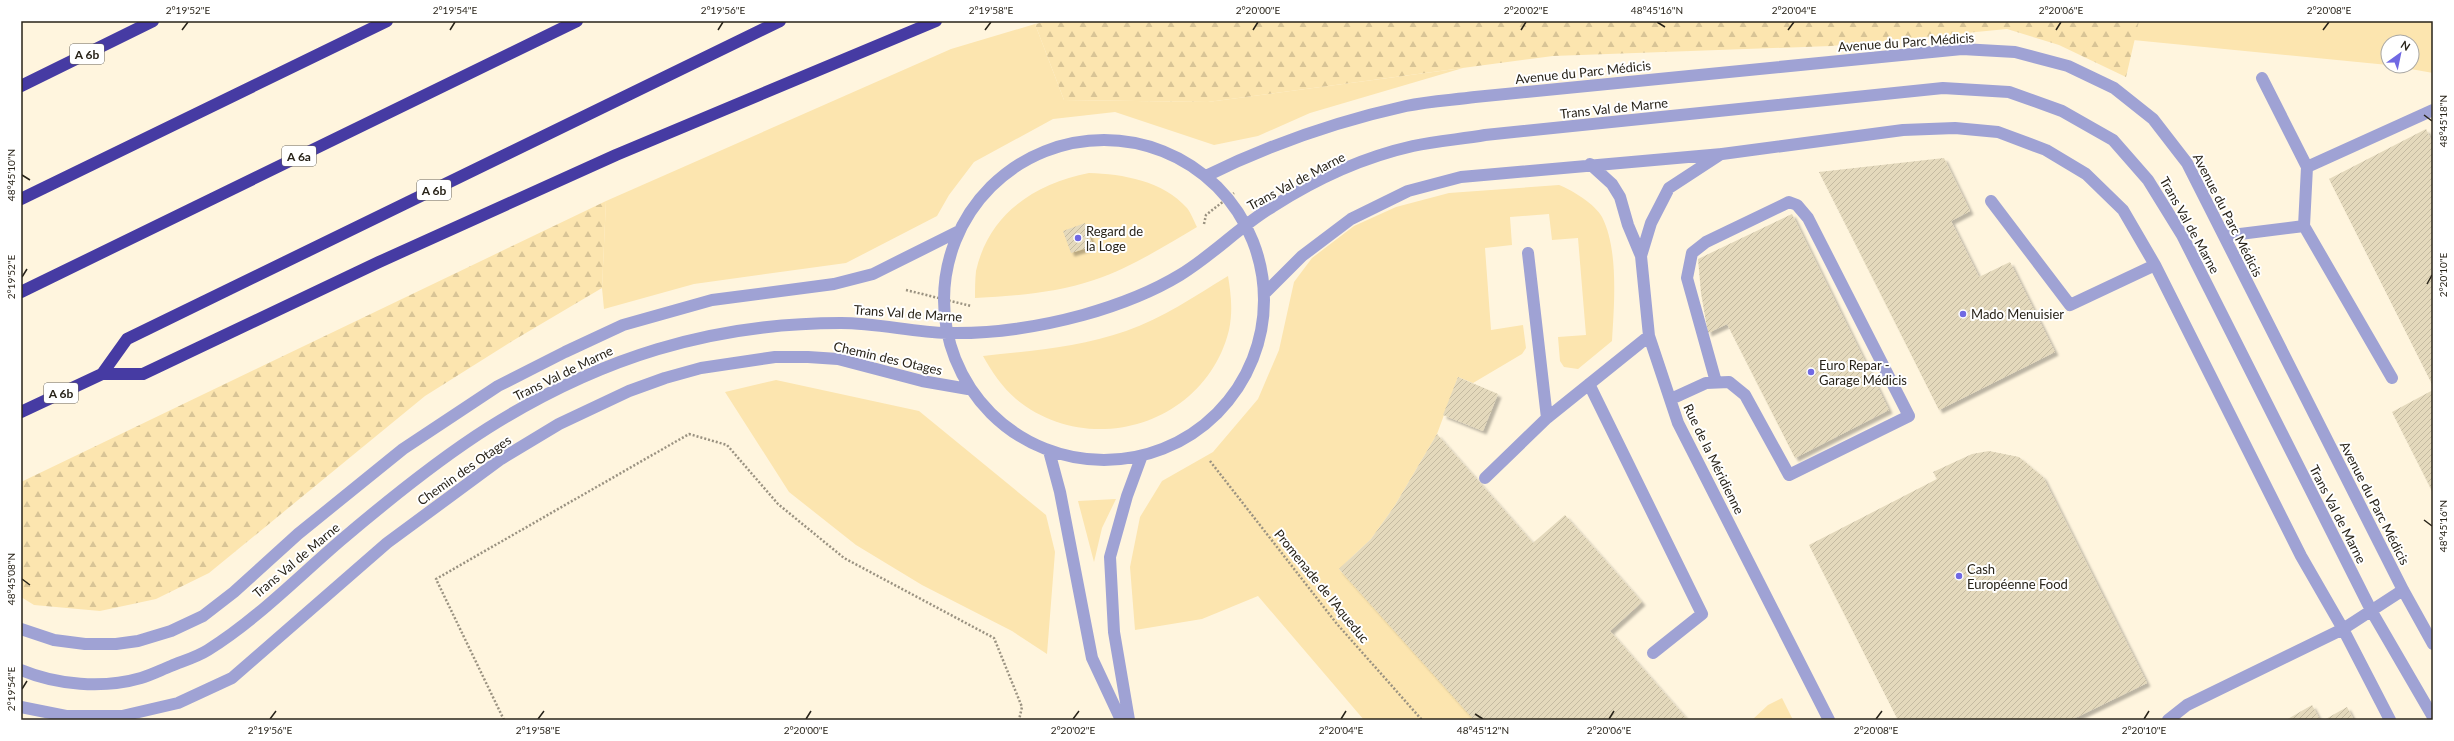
<svg xmlns="http://www.w3.org/2000/svg" width="2454" height="741" font-family="Lato,sans-serif">
<defs>
<pattern id="forest-firs" width="22" height="20" patternUnits="userSpaceOnUse"><rect width="22" height="20" fill="#fce5af"/><path d="M5 1l3.5 6h-7zM16 11l3.5 6h-7z" fill="#d8c496"/></pattern>
<pattern id="building-hatch" width="6" height="6" patternUnits="userSpaceOnUse"><rect width="6" height="6" fill="#e4d9bc"/><path d="M-1 1l2-2M0 6l6-6M5 7l2-2" fill="none" stroke="#c4baa1"/></pattern>
<filter id="shadow"><feDropShadow dx="3.5" dy="3.5" stdDeviation="1" flood-color="#0004"/></filter>
</defs>
<rect width="100%" height="100%" fill="#fff5de"/>
<path fill="#fce5af" d="M2139,21H2433V73L2394,66H2412V42H2388V65L2133,40Z
M1035,24L1064,100L1208,102L1463,68L1310,113L1258,136L1214,145L1115,112L1053,119L974,162L949,195L937,216L846,263L694,284L604,309L602,288L606,201L951,49Z
M1089,173C1123,174 1163,181 1187,208C1191,213 1194,221 1197,227C1165,246 1130,268 1094,280C1055,293 1015,296 975,298C975,290 975,280 976,271C989,213 1035,184 1089,173Z
M1559,185C1572,190 1595,204 1602,217C1619,250 1614,306 1612,341L1578,369L1564,367L1560,361L1558,337L1586,335L1578,238L1552,240L1549,214L1510,217L1512,245L1485,248L1491,330L1523,325L1526,348L1522,354L1473,383L1458,377L1437,434L1394,507L1371,539L1339,569L1475,720H1364L1258,596L1202,619L1135,630L1130,567L1140,517L1162,481L1213,452L1258,399L1279,350L1294,282L1312,258L1354,226L1396,207L1449,193Z
M1228,276C1231,294 1233,311 1229,330C1206,424 1090,460 1016,399C1002,387 992,372 983,356C1031,351 1080,347 1126,331C1163,318 1195,296 1228,276Z
M776,380L919,411L1046,515L1055,552L1047,654L1012,631L922,585L856,545L789,492L725,392Z
M1116,499L1102,528L1094,562L1078,501Z
M1782,698L1793,720H1752L1768,705Z"/>
<path fill="url(#forest-firs)" d="M1050,21H2139L2126,77L2059,45L2007,29L1831,46L1553,56L1208,102L1064,100L1035,24Z
M606,201L602,288L514,340L425,396L209,573L156,599L100,611L34,605L21,597V482Z"/>
<path fill="url(#building-hatch)" filter="url(#shadow)" d="M2426,129L2433,143V386L2329,179Z
M1944,158L1970,211L1951,221L1979,277L2010,262L2055,352L1939,410L1819,172Z
M1792,214L1889,410L1795,458L1727,324L1708,333L1701,293L1698,259Z
M1085,223L1093,246L1071,253L1063,231Z
M1458,377L1498,394L1483,431L1443,415Z
M2433,390V493L2392,412Z
M1437,434L1533,543L1565,515L1642,602L1610,631L1688,720H1474L1339,569L1371,539L1394,507Z
M1989,451L2019,457L2043,477L2147,683L2071,720H1898L1809,545L1937,479L1933,472L1972,454Z
M2312,705L2320,720H2286Z
M2347,707L2354,720H2324Z"/>
<g fill="none" stroke-linecap="round" stroke-linejoin="round">
<path stroke="#9a9281" stroke-width="2.5" stroke-dasharray="2 2" stroke-linecap="butt" d="M1204,224L1206,215L1234,193
M906,290L971,306
M1210,461L1337,624L1422,720
M504,720L436,579L689,434L727,445L778,504L844,558L994,638L1022,707L1019,720"/>
<path stroke="#9fa2d4" stroke-width="12" d="M2262,78L2307,167
M944 300a160 160 0 1 1 320 0a160 160 0 1 1-320 0Z
M1721,154L1669,188L1651,223L1641,256L1649,336L1678,423L1829,720
M1590,164L1612,184L1620,197L1628,225L1641,256
M1206,176C1269,145 1338,121 1406,106C1429,101 1453,100 1475,97L1962,49L2015,52L2068,66L2114,88L2153,119L2187,163L2403,590L2433,644
M1991,201L2070,305L2155,265
M2304,226L2392,378
M2224,236L2304,226L2307,167L2433,110
M1528,253L1547,418
M1265,293L1302,256L1351,219L1408,191L1461,177L1722,154L1903,130L1955,128L1998,132L2046,150L2086,174L2123,210L2155,265L2301,556L2343,629L2390,720
M1589,384L1702,614L1653,653
M1671,399L1706,383L1729,382L1745,395L1789,475L1909,416L1808,218L1797,205L1789,202L1706,242L1692,253L1687,278L1716,382
M1049,451L1060,492L1092,658L1121,720
M1485,478L1547,418L1649,336
M21,629L54,640L85,644H116L138,641L171,631L203,616L234,592L298,534L403,449L498,386L565,352L623,325L712,300L834,284L873,274L959,231
M21,670C57,685 103,689 141,678C151,675 161,670 171,666C183,661 197,657 208,650C256,620 297,578 340,541C387,501 436,461 488,428C599,358 711,323 841,323C877,323 912,332 947,333C993,334 1039,327 1083,315C1115,306 1152,292 1180,275C1213,255 1239,227 1272,207C1314,180 1364,157 1413,146C1437,141 1462,139 1485,135L1943,88L2009,92L2062,111L2113,140L2148,180L2182,235L2372,612L2433,717
M21,707L66,716H122L178,703L232,678L387,543L501,459L559,424L629,391L665,378L701,368L775,357H808L838,359L922,381L968,389
M1129,720L1114,632L1110,557L1127,496L1141,458
M2168,720L2187,705L2343,629L2403,590"/>
<path stroke="#463ba3" stroke-width="12" d="M21,86L153,21
M21,199L387,21
M21,292L577,21
M102,374L127,339L780,21
M21,412L102,374H143L379,262L616,155L936,21"/>
</g>
<path fill="none" stroke="#282319" stroke-width="1.5" d="M1657,22L1665,27M182,30L188,22M450,30L455,22M718,30L723,22M985,30L991,22M1253,30L1258,22M1521,30L1526,22M1788,30L1794,22M2056,30L2061,22M2323,30L2329,22M2424,115L2432,121M22,175L30,180M22,277L27,269M2427,284L2432,275M2424,520L2432,526M22,579L30,585M22,689L27,681M1475,714L1483,719M270,719L276,711M538,719L544,711M806,719L811,711M1073,719L1079,711M1341,719L1346,711M1609,719L1614,711M1876,719L1882,711M2144,719L2149,711"/>
<g fill="#7069e3" stroke="#fff" stroke-width="1.5">
<circle cx="1078" cy="238" r="4"/>
<circle cx="1963" cy="314" r="4"/>
<circle cx="1811" cy="372" r="4"/>
<circle cx="1959" cy="576" r="4"/>
</g>
<g text-anchor="middle" dominant-baseline="central" stroke-width="4" stroke-linejoin="round" paint-order="stroke">
<g fill="#fff" stroke="#68655e" stroke-width="1">
<rect x="70" y="44" width="34" height="20" rx="3"/>
<rect x="282" y="146" width="34" height="20" rx="3"/>
<rect x="417" y="180" width="34" height="20" rx="3"/>
<rect x="44" y="383" width="34" height="20" rx="3"/>
</g>
<g font-size="12" font-weight="bold" fill="#282319">
<text x="87" y="54">A 6b</text>
<text x="299" y="156">A 6a</text>
<text x="434" y="190">A 6b</text>
<text x="61" y="393">A 6b</text>
</g>
<g font-size="13" fill="#282319" stroke="#fff">
<text transform="translate(1906 42) rotate(-4)">Avenue du Parc Médicis</text>
<text transform="translate(1583 72) rotate(-6)">Avenue du Parc Médicis</text>
<text transform="translate(1614 108) rotate(-6)">Trans Val de Marne</text>
<text transform="translate(1296 181) rotate(-28)">Trans Val de Marne</text>
<text transform="translate(2228 215) rotate(63)">Avenue du Parc Médicis</text>
<text transform="translate(2190 225) rotate(61)">Trans Val de Marne</text>
<text transform="translate(908 313) rotate(4)">Trans Val de Marne</text>
<text transform="translate(888 358) rotate(13)">Chemin des Otages</text>
<text transform="translate(563 373) rotate(-26)">Trans Val de Marne</text>
<text transform="translate(1714 459) rotate(64)">Rue de la Méridienne</text>
<text transform="translate(464 470) rotate(-35)">Chemin des Otages</text>
<text transform="translate(2375 503) rotate(63)">Avenue du Parc Médicis</text>
<text transform="translate(2338 514) rotate(63)">Trans Val de Marne</text>
<text transform="translate(296 560) rotate(-40)">Trans Val de Marne</text>
<text transform="translate(1322 586) rotate(51)">Promenade de l'Aqueduc</text>
</g>
<g font-size="13" fill="#282319" stroke="#fff" text-anchor="start">
<text x="1086" y="231">Regard de<tspan x="1086" dy="15">la Loge</tspan></text>
<text x="1971" y="314">Mado Menuisier</text>
<text x="1819" y="365">Euro Repar -<tspan x="1819" dy="15">Garage Médicis</tspan></text>
<text x="1967" y="569">Cash<tspan x="1967" dy="15">Européenne Food</tspan></text>
</g>
</g>
<rect width="2454" height="741" fill="none" stroke="#ffffff" stroke-width="44"/>
<g transform="translate(2400 54) rotate(33)"><circle r="19" fill="#ffffff" stroke="#a9a7a3"/>
<path d="M0-3L7 15L0 10L-7 15Z" fill="#7069e3"/>
<text y="-6" font-size="11" font-weight="bold" text-anchor="middle" fill="#282319">N</text>
</g>
<rect x="22" y="22" width="2410" height="697" fill="none" stroke="#282319" stroke-width="1.5"/>
<g font-size="10" text-anchor="middle" fill="#282319">
<text x="188" y="14">2°19'52"E</text>
<text x="455" y="14">2°19'54"E</text>
<text x="723" y="14">2°19'56"E</text>
<text x="991" y="14">2°19'58"E</text>
<text x="1258" y="14">2°20'00"E</text>
<text x="1526" y="14">2°20'02"E</text>
<text x="1657" y="14">48°45'16"N</text>
<text x="1794" y="14">2°20'04"E</text>
<text x="2061" y="14">2°20'06"E</text>
<text x="2329" y="14">2°20'08"E</text>
<text transform="translate(2443 121) rotate(-90)" y="4">48°45'18"N</text>
<text transform="translate(11 175) rotate(-90)" y="4">48°45'10"N</text>
<text transform="translate(2443 275) rotate(-90)" y="4">2°20'10"E</text>
<text transform="translate(11 277) rotate(-90)" y="4">2°19'52"E</text>
<text transform="translate(2443 526) rotate(-90)" y="4">48°45'16"N</text>
<text transform="translate(11 579) rotate(-90)" y="4">48°45'08"N</text>
<text transform="translate(11 689) rotate(-90)" y="4">2°19'54"E</text>
<text x="270" y="734">2°19'56"E</text>
<text x="538" y="734">2°19'58"E</text>
<text x="806" y="734">2°20'00"E</text>
<text x="1073" y="734">2°20'02"E</text>
<text x="1341" y="734">2°20'04"E</text>
<text x="1483" y="734">48°45'12"N</text>
<text x="1609" y="734">2°20'06"E</text>
<text x="1876" y="734">2°20'08"E</text>
<text x="2144" y="734">2°20'10"E</text>
</g>
</svg>
